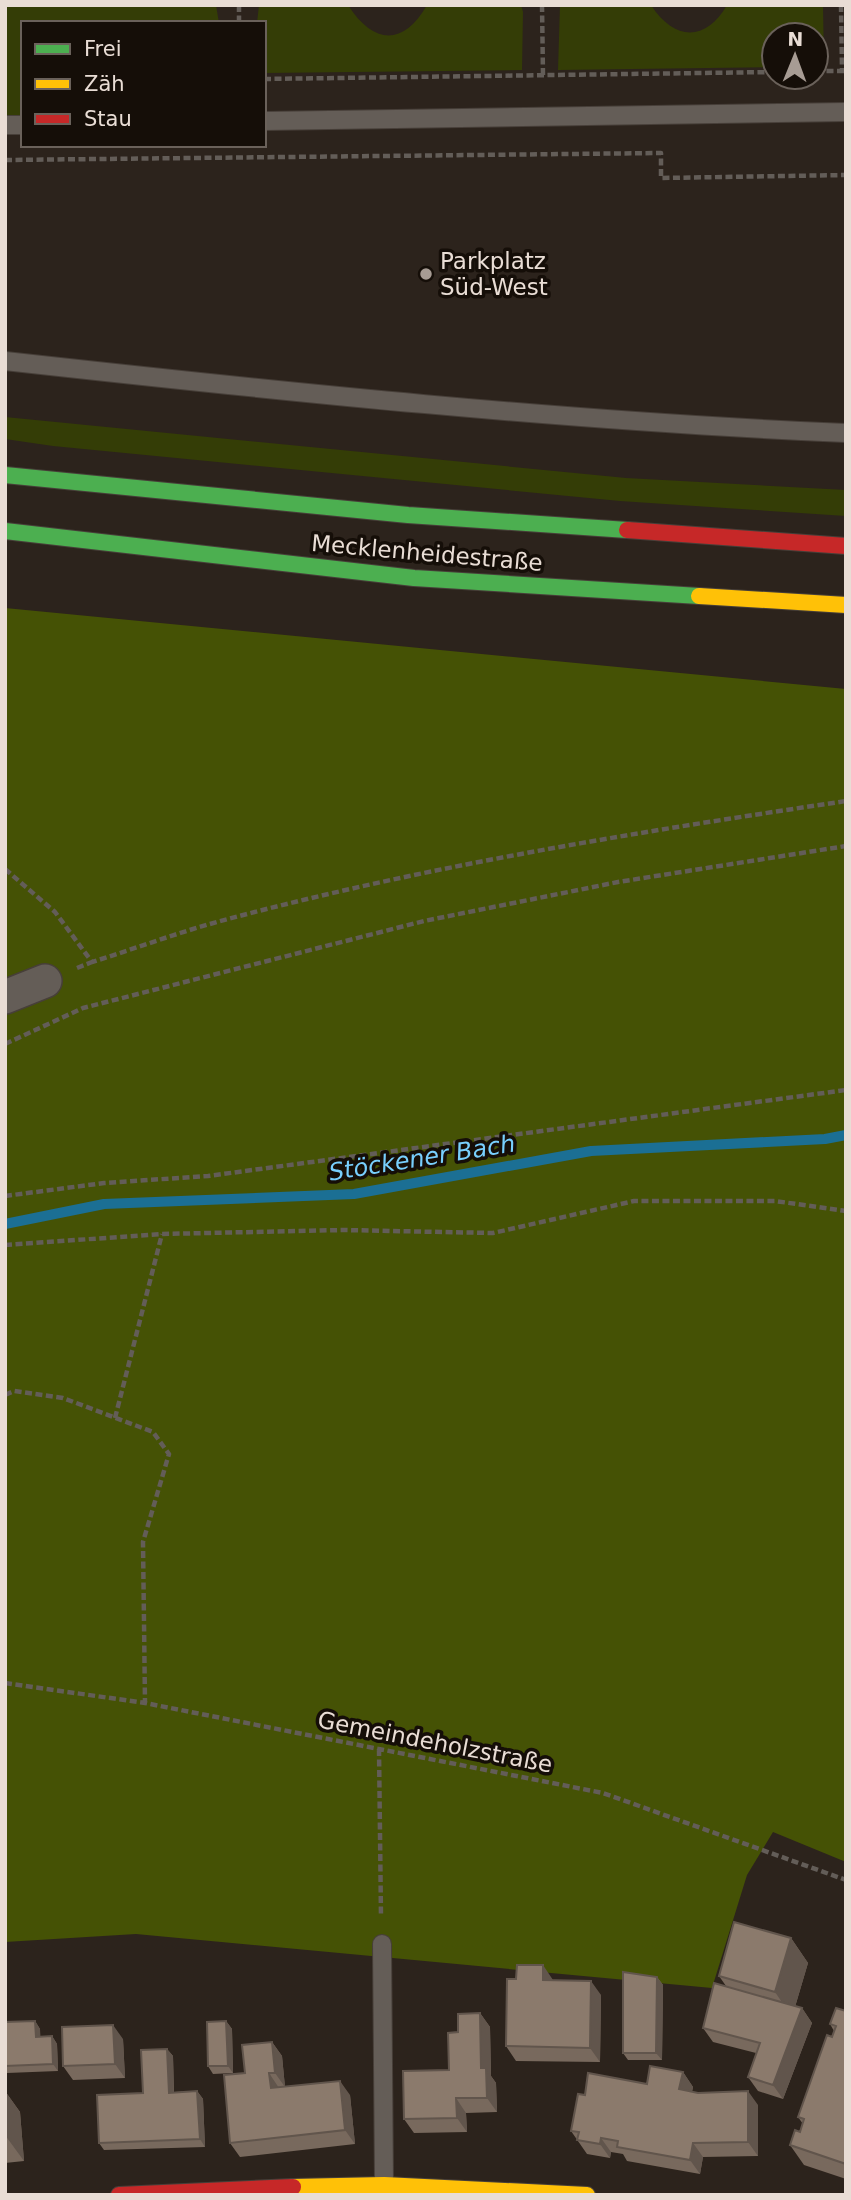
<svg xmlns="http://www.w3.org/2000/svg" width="851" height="2200" font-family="'DejaVu Sans',sans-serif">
<rect width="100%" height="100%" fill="#2c231c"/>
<path fill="#343d06" d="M5,5H216L219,23H23V116H5Z
M259,5H348C373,44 403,47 427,5H521L523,12L522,70L264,73V23H257Z
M560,5H651C674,41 706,42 727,5H823L824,67H816V35H774V67L558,70Z
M5,417L626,478L846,490V516L620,501L53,446L5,439Z"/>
<path fill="#455205" d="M5,608L846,689V1862L773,1832L747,1875L712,1988L136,1934L5,1942Z"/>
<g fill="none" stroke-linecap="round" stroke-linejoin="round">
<path stroke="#1b6f94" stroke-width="10" d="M5,1224L104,1204L354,1194L591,1151L825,1139L846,1135"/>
<g stroke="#473f39" stroke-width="20">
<path id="lane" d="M264,121L846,112
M5,125H23
M5,361C285,392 565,421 846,433
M382,1944L384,2185"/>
</g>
<g stroke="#473f39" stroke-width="36">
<path id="street" d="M5,997L45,981"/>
</g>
<g stroke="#473f39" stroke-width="18">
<path id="fast" d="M5,475L408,515L627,530
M5,531L414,578L699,596"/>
</g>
<g stroke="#473f39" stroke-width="18">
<path id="slow" d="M699,596L846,605
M293,2187L384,2185L587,2195"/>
</g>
<g stroke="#473f39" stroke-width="18">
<path id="jam" d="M627,530L846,546
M119,2195L293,2187"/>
</g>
<path stroke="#635d58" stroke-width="4.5" stroke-dasharray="7 3.5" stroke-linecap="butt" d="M239,5V23
M542,5L543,75
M841,5L842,71
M816,71H846
M264,79L774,72
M5,160L661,153V178L846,175
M5,869L55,912L92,962C137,948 182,931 228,919C431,865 638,832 846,801
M77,968L92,962
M5,1044L83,1008L424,921L618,882L846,846
M5,1196L104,1183L208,1176L846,1090
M5,1245L162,1234L343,1230L493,1233L634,1201H775L846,1211
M5,1395L14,1391L63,1398L153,1432L169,1454L143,1542L145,1703
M115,1418L162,1234
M5,1683L145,1703L603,1793L846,1880
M379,1749L381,1917"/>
<use href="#lane" stroke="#645d57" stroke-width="18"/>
<use href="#street" stroke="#645d57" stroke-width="33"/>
<use href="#fast" stroke="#4caf50" stroke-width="16"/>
<use href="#slow" stroke="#ffc107" stroke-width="16"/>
<use href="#jam" stroke="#c62828" stroke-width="16"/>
</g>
<path fill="#78695d" d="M791,1938L808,1963L795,2007L802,2008L812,2023L783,2099L758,2091L748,2077L756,2053L713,2042L703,2028L726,1986L719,1976Z
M657,1977L663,1985L662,2060H628L623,2053Z
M553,1980L601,1995L600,2062L516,2061L506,2046Z
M846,2011V2179L804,2165L790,2145L800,2132L803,2124L798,2117L834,2031L830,2024Z
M480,2013L490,2027L491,2076L496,2083L497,2112L466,2113L467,2132L414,2133L404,2119L449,2070L458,2032Z
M35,2021L40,2029V2037L52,2036L57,2044L58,2071L7,2073L5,2071V2022Z
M226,2021L232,2029L233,2073L213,2074L208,2066Z
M123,2039L125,2078L73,2080L63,2066Z
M272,2042L282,2056L285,2087L350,2095L355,2144L240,2157L230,2143L245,2073Z
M167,2049L173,2056L174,2092L197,2091L203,2099L205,2147L104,2150L99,2143L143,2093Z
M683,2072L693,2087L692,2092L758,2105V2156L703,2157L700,2174L627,2161L623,2154L611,2152L610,2158L587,2154L571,2131L585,2095L647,2084Z
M5,2091L20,2112L24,2161L5,2163Z"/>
<path fill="#61554c" d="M791,1938L808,1963L792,2017L775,1992Z
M543,1965L553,1980V1995L543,1980Z
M657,1977L663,1985L662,2060L656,2053Z
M591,1981L601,1995L600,2062L590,2048Z
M802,2008L812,2023L783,2099L773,2085Z
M480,2013L490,2027L491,2076L496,2083L497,2112L487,2098L481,2068Z
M35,2021L40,2029L41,2045L36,2037Z
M226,2021L232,2029L233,2073L228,2066Z
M113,2025L123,2039L125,2078L115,2064Z
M52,2036L57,2044L58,2071L53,2064Z
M272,2042L282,2056L285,2087L275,2073Z
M167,2049L173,2056L174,2100L169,2093Z
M683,2072L693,2087L689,2103L679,2089Z
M269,2073L279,2088H271Z
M340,2081L350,2095L355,2144L345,2130Z
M5,2091L20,2112L24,2161L5,2135Z
M197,2091L203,2099L205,2147L200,2139Z
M748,2091L758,2105V2156L748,2142Z
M456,2098L466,2113L467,2132L457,2118Z
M601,2138L611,2152L610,2158L600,2144Z
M693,2143L703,2157L700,2174L690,2160Z"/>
<path fill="#8b7a6c" stroke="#61554c" stroke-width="2" d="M734,1922L791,1938L775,1992L719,1976Z
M517,1965H543V1980L591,1981L590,2048L506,2046L507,1979H516Z
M623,1972L657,1977L656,2053H623Z
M714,1983L802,2008L773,2085L748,2077L760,2043L703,2028Z
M836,2008L846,2011V2164L790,2145L795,2130L800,2132L804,2119L798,2117L827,2035L832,2037L836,2026L830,2024Z
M480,2013L481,2068H486L487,2098H456L457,2118L404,2119L403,2071L449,2070L448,2033L458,2032V2014Z
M35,2021L36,2037L52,2036L53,2064L5,2066V2022Z
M226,2021L228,2066H208L207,2022Z
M113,2025L115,2064L63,2066L62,2027Z
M272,2042L275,2073H269L271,2088L340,2081L345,2130L230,2143L224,2075L245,2073L242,2045Z
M167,2049L169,2093L197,2091L200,2139L99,2143L97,2095L143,2093L141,2050Z
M650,2066L683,2072L679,2089L698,2093L748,2091V2142L693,2143L690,2160L617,2147L618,2141L601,2138L600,2144L577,2140L579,2132L571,2131L578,2094L585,2095L588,2073L647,2084Z"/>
<circle fill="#a79c94" stroke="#150e08" stroke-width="2.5" cx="426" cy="274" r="7"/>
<g text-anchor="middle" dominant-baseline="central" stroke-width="7" stroke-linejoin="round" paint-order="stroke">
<g font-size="23" fill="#e9ddd5" stroke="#150e08" text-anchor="start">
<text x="440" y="261">Parkplatz<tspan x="440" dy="26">Süd-West</tspan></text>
</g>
<g font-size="23" fill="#e9ddd5" stroke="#150e08">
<text transform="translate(427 553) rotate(5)">Mecklenheidestraße</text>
<text transform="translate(435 1742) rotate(11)">Gemeindeholzstraße</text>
</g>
<g font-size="24" font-style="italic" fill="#78cffd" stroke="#150e08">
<text transform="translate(422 1158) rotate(-9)">Stöckener Bach</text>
</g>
</g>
<rect width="851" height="2200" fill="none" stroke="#e9ddd5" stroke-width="14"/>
<rect x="21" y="21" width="245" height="126" fill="#150e08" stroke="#6a615a" stroke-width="2"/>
<rect x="35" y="44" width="35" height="10" fill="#4caf50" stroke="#6a615a" stroke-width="2"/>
<text x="84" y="56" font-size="21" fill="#e9ddd5">Frei</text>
<rect x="35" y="79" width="35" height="10" fill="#ffc107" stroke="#6a615a" stroke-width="2"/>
<text x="84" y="91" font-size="21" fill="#e9ddd5">Zäh</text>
<rect x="35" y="114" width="35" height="10" fill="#c62828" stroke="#6a615a" stroke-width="2"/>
<text x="84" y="126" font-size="21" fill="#e9ddd5">Stau</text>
<g transform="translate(795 56) rotate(1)"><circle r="33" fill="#150e08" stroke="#6a615a" stroke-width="2"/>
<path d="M0-5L12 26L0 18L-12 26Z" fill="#a79c94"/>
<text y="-10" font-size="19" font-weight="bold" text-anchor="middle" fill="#e9ddd5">N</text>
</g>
</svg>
